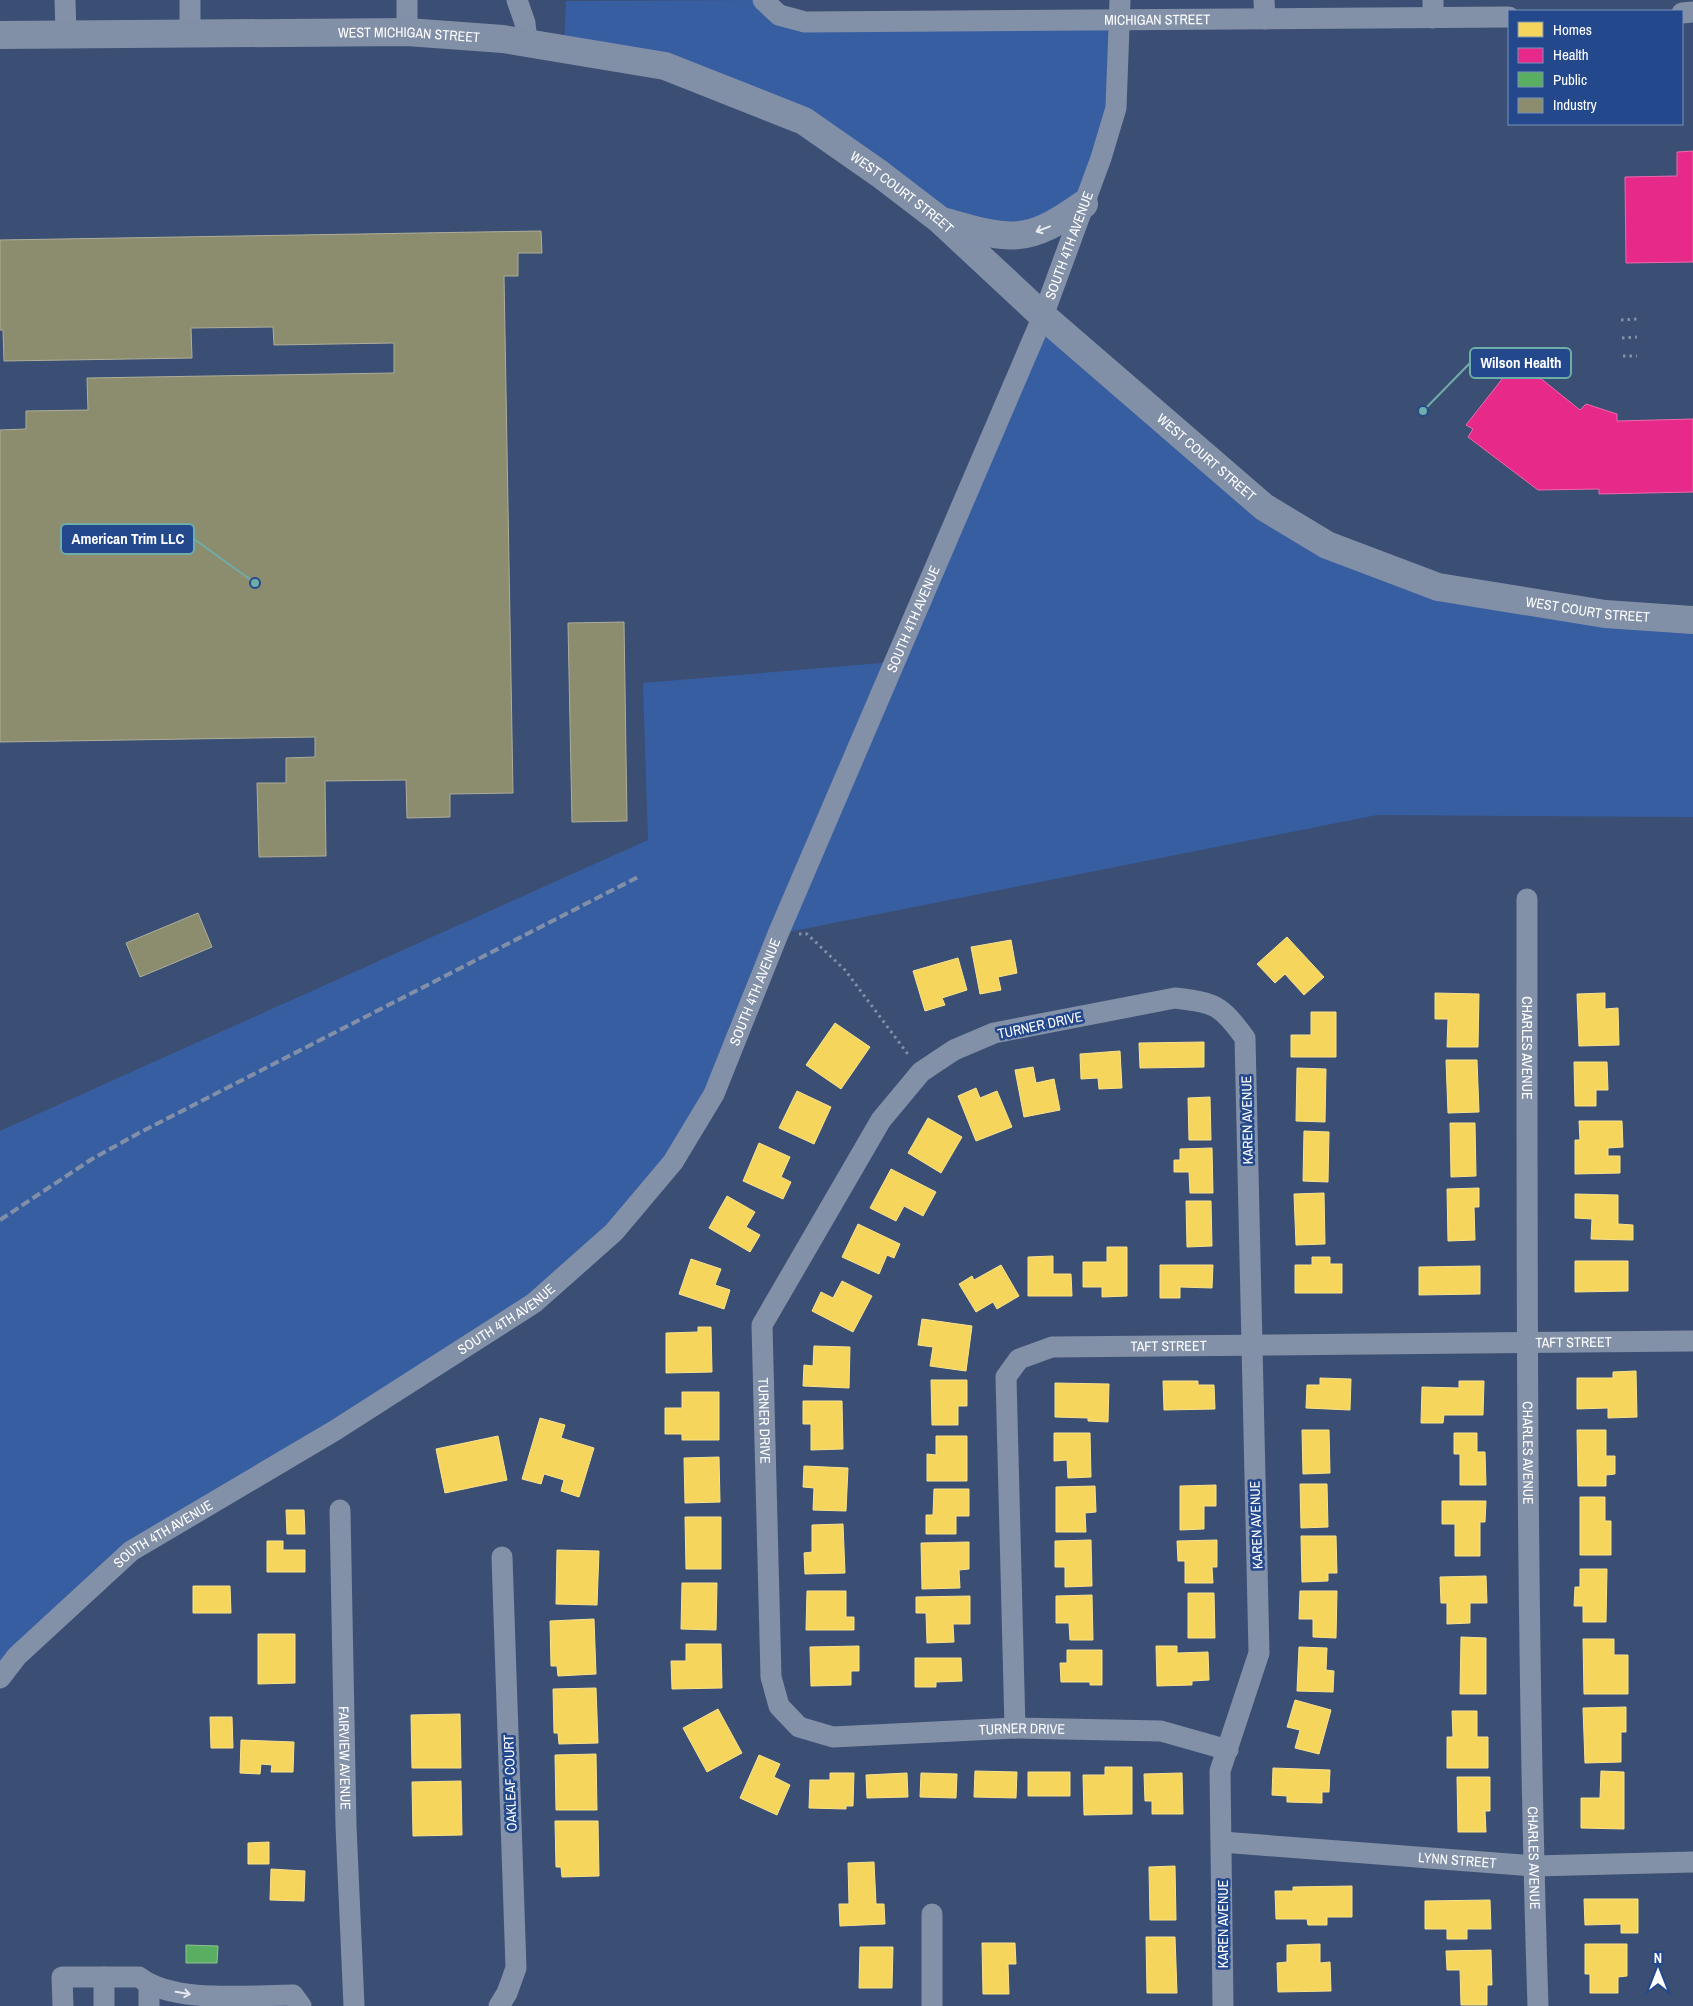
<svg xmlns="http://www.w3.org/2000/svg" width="1693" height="2006" font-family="'Archivo Narrow',sans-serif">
<rect width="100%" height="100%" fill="#3b4f74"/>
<path fill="#385ea2" d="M763,0L779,15L1121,20L1116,108L1084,204L991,235L804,121L564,48L566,1Z
M1043,316L1264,507L1439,587L1693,620V817L1377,815L778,934L673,1162L534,1303L131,1551L0,1678V1131L648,840L643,683L894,662Z"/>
<path fill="#f6d55c" stroke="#f9e28d" d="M1287,937L1324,977L1304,995L1285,974L1275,983L1257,964Z
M1011,940L1017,973L998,977L1001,990L980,994L971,947Z
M958,958L967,990L942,998L945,1005L925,1011L913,971Z
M1435,993L1479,994L1478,1047H1447L1448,1019H1435Z
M1605,993V1009L1618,1008L1619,1045L1579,1046L1577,994Z
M1311,1012H1336V1057H1291V1035H1311Z
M835,1023L870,1047L841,1089L806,1065Z
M1204,1042V1067L1140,1068L1139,1043Z
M1120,1051L1122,1088L1099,1089L1098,1078L1081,1079L1080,1054Z
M1446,1060H1477L1479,1112L1448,1113Z
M1574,1062H1607L1608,1090H1596V1106H1575Z
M1033,1067L1036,1083L1054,1079L1060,1110L1024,1117L1015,1070Z
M1297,1068L1326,1069L1325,1122L1296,1121Z
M976,1088L980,1098L997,1091L1012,1127L976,1141L958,1096Z
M797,1091L831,1107L814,1144L779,1128Z
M1210,1097L1211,1140H1189L1188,1098Z
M928,1118L962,1137L941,1173L908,1153Z
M1579,1121H1622L1623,1147L1608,1148V1156H1620V1173L1575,1174V1140H1580Z
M1450,1123H1475L1476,1176L1451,1177Z
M1304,1131L1329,1132L1328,1182L1303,1181Z
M759,1143L790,1157L781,1177L791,1182L783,1199L743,1181Z
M1212,1148L1213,1193H1190L1189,1172H1174V1160H1180V1149Z
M891,1169L936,1192L923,1216L904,1206L896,1221L870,1208Z
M1479,1188V1207H1474L1475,1240L1448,1241L1447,1189Z
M1324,1193L1325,1244L1296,1245L1294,1194Z
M1575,1194L1618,1195V1224L1633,1225V1240L1591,1239L1592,1219L1575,1218Z
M727,1196L755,1212L746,1227L760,1235L750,1252L709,1228Z
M1186,1201H1211L1212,1246L1187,1247Z
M858,1224L900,1244L894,1258L887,1255L879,1274L842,1257Z
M1107,1247H1127V1296L1102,1297V1287H1083V1262H1107Z
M1053,1256V1274H1071L1072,1296H1028V1257Z
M1312,1257H1330V1264H1342V1293H1295V1265H1312Z
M691,1259L721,1269L715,1285L730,1290L724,1309L679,1294Z
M1575,1261H1628V1291L1575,1292Z
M1001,1265L1019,1296L997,1309L993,1302L976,1312L959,1284L972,1276L974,1280Z
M1160,1265H1213L1212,1288L1180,1287V1298H1160Z
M1480,1266V1294L1419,1295V1267Z
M842,1281L872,1296L853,1332L812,1311L821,1292L833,1298Z
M922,1319L972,1326L966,1371L930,1366L933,1347L918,1345Z
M698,1327H711L712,1372L666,1373V1333L698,1332Z
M814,1346L850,1347L849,1388L803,1386L804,1365L813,1366Z
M1636,1371L1637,1417L1608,1418V1408L1577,1409V1378H1613V1372Z
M1320,1378L1351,1379L1350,1410L1306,1408L1307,1385H1320Z
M931,1380H967V1406H958V1425H932Z
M1163,1381H1198V1385H1214L1215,1409L1164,1410Z
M1459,1381H1484L1483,1415H1444L1443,1423H1421L1422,1387L1459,1388Z
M1055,1383L1109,1384L1108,1422L1088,1421V1418L1055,1417Z
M682,1392H719V1440H682V1434H665V1408H682Z
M803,1401H842L843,1449L811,1450V1424H803Z
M540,1418L565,1425L561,1438L594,1448L579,1497L561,1491L564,1480L544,1474L541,1484L522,1479Z
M1302,1430H1329L1330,1473L1303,1474Z
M1577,1430H1606V1456H1615V1474L1606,1475V1486H1578Z
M1054,1433H1090L1091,1477L1068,1478L1067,1460L1054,1461Z
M1454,1433H1477V1452H1485L1486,1485H1460V1454H1454Z
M498,1436L507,1480L445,1493L436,1449Z
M936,1436H967V1481H927V1454L936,1455Z
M719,1457L720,1502L685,1503L684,1458Z
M804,1466L848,1468L846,1511L813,1510L814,1488L803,1487Z
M1300,1484H1327L1328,1527L1301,1528Z
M1216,1485V1506H1204V1529L1180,1530V1486Z
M1095,1486L1096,1512L1085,1513L1086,1532H1056V1487Z
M934,1489H969V1516H956V1534H926V1515H933Z
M1580,1497H1605V1521H1611V1555H1580Z
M1442,1501H1486L1485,1522H1480V1556H1455V1524H1442Z
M286,1510H304L305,1534H287Z
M685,1517H721V1569H686Z
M843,1524L845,1573L805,1574L804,1553L812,1552V1525Z
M1301,1536H1336L1337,1573H1328V1581L1302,1582Z
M1091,1540L1092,1586L1065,1587V1567H1055V1541Z
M1217,1540V1567H1212L1213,1583H1185V1561H1178L1177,1541Z
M267,1541H283V1550H305V1572H267Z
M969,1542V1569L959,1570L960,1588L922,1589L921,1543Z
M557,1550L599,1551L597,1605L556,1604Z
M1580,1569H1607L1606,1622H1583V1606H1574L1575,1587H1580Z
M1486,1576L1487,1603H1470V1623L1447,1624V1603H1441L1440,1577Z
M682,1583H717L716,1630L681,1629Z
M193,1586H230L231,1613H193Z
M807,1591H846V1617H854V1630H806Z
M1300,1591H1337L1336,1638L1313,1637V1619H1299Z
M1188,1593H1214L1215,1638H1188Z
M1092,1595L1093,1640H1070L1069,1623H1056V1596Z
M970,1596V1624H953L954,1642L927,1643L926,1613H916V1597Z
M594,1619L596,1674L558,1676L557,1666H551L550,1621Z
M258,1634H295V1683L258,1684Z
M1461,1637L1486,1638V1694H1460Z
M1583,1639H1614V1655H1628V1694H1584Z
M686,1644H721L722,1688L672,1689L671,1661H686Z
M859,1646V1671H851V1685L811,1686L810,1647Z
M1156,1646H1177V1653L1208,1652L1209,1680L1192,1681V1685L1157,1686Z
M1299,1647L1327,1648L1326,1670L1334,1671L1333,1692L1297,1691Z
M1067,1650H1102V1685H1090V1682H1061L1060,1663H1067Z
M915,1658H961L962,1681L936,1682V1687H915Z
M596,1688L598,1743L559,1744L558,1733H554L553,1689Z
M1295,1700L1331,1710L1319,1754L1295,1748L1300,1730L1287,1727Z
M1626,1707V1732H1621V1762L1585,1763L1583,1708Z
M718,1709L742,1753L707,1772L683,1728Z
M1452,1711H1477V1737H1488V1768H1447V1737H1453Z
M460,1714L461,1768H412L411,1715Z
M210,1717H232L233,1748H211Z
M241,1740L294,1742L293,1772H271L272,1765L261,1764L260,1774L240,1773Z
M596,1754L597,1810H556L555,1755Z
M759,1755L780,1764L774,1777L790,1785L777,1815L740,1798Z
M1105,1767H1132V1814L1084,1815L1083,1775H1105Z
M1273,1768L1330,1770L1329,1792H1322V1803L1287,1802V1796L1272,1795Z
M975,1771L1017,1772L1016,1798L974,1797Z
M1601,1771L1624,1772V1829L1581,1828V1798H1600Z
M1028,1772H1070V1796H1028Z
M830,1773H854L853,1806H846V1809L809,1808L810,1780H830Z
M907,1773L908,1797L867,1798L866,1775Z
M921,1773L957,1774L956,1798L920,1797Z
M1182,1773L1183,1814H1152V1801H1145L1144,1774Z
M1457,1777H1490V1811H1485L1486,1832H1458Z
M461,1781L462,1835L413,1836L412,1782Z
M555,1821H598L599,1876L562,1877L561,1867H556Z
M269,1842V1864H248V1843Z
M874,1862L876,1904H884L885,1924L840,1926L839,1904H849L848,1863Z
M1175,1866L1176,1920H1150L1149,1867Z
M271,1869L305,1871L304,1901L270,1900Z
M1352,1886V1917H1327V1925H1308L1307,1919H1276L1275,1891H1293V1887Z
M1584,1899H1638V1933H1621V1924L1585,1925Z
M1490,1900L1491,1929H1467V1939H1447V1929H1425V1901Z
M1146,1937H1175L1177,1993H1147Z
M982,1943H1015L1016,1964H1008L1009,1994H983Z
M1320,1944V1963L1330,1962L1331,1991L1278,1992L1277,1963L1287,1962V1945Z
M1585,1944H1627V1976L1618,1977V1993H1590V1974H1585Z
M860,1947H893L892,1988H859Z
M1491,1950L1492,1985H1487V2005H1461L1460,1970H1447L1446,1951Z"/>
<path fill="#e7298a" stroke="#ee69ad" d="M1693,151V262L1626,263L1625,177L1677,176V152Z
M1524,365L1580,410L1586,404L1617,414V421L1693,419V492L1599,494V489L1538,490L1468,437L1473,429L1466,425L1510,369L1517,374Z"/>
<path fill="#5aae61" stroke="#8cc690" d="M186,1945L218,1946L217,1963H186Z"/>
<path fill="#8c8c6e" stroke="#aeae9a" d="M541,231L542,253H518V276H504L513,793L450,794V817L407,818L406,780L325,781L326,856L259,857L257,783H286V758L315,757V737L0,742V430L26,429V411L88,410L87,378L394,373V343L274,345L273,327L191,328L192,358L4,361L3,330H0V240Z
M624,622L627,821L572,822L568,623Z
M198,913L212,947L140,977L126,943Z"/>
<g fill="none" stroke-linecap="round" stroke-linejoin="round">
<path stroke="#8290a8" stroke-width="3" stroke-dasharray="2.5 4" stroke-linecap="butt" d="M1621,320L1637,319
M1622,338L1637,337
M1623,356H1637
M799,934H807L845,970L910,1057"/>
<g stroke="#8290a8" stroke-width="21">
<path d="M65,0L66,33"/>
<path d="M190,0V33"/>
<path d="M407,0V32"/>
<path d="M517,0L525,23L527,42"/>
<path id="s1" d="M763,0L779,15L805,22L1509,17"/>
<path d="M1264,0L1265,19"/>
<path d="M1433,0V18"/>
<path d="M1682,13L1693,12"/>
<path id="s2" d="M1527,899C1527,1268 1526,1637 1538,2006"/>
<path id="s3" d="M340,1510L346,1826L354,2006"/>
<path id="s4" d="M0,1678L17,1656L131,1551L334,1431L534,1303L614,1232L673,1162L714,1094L778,934L1043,316L1101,158L1116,108L1120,0"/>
<path id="s5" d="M1015,1728L1006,1377L1019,1359L1052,1347L1693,1341"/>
<path id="s6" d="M1222,1842L1534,1866L1693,1862"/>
<path d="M932,1914V2006"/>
<path d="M104,1977V2006"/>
<path d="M149,1984V2006"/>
<path d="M63,2006L62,1977H139C173,2004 250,1995 293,1995L301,2006"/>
<path d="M499,2006L507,1993L516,1968L502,1557"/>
<path id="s7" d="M1223,2006L1220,1771L1259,1653L1245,1038C1220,1005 1217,1003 1175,998L994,1033L954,1050L921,1072L881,1120L762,1325L771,1677L779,1706L799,1727L833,1737L1015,1728L1161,1731L1228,1750"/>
</g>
<g stroke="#818fa7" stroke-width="28">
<path id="s8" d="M0,35L407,32L503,39L665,66L804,121L880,174L940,220L1043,316L1264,507L1327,545L1438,587L1605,614L1693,620"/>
<path d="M946,222C1011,241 1028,244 1084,204"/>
</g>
<path stroke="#8290a7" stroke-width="4" stroke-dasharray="9 4" stroke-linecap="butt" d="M0,1220L92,1159L139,1133L638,877"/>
</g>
<defs><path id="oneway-shaft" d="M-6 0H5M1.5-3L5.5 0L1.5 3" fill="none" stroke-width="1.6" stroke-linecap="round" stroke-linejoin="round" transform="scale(1.25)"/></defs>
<use stroke="#e6e9ed" href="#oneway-shaft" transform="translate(1043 229) rotate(159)"/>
<use stroke="#e6e9ee" href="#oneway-shaft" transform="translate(183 1993) rotate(10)"/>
<g text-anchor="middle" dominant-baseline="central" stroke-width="5" stroke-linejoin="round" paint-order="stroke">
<g font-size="14" fill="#fff" stroke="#23488c">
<text stroke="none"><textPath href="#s1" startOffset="401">MICHIGAN STREET</textPath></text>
<text stroke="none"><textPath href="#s8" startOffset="409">WEST MICHIGAN STREET</textPath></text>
<text stroke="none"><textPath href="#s8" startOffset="938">WEST COURT STREET</textPath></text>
<text stroke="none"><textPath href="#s4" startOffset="1854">SOUTH 4TH AVENUE</textPath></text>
<text stroke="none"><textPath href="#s8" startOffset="1342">WEST COURT STREET</textPath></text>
<text stroke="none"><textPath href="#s8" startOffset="1762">WEST COURT STREET</textPath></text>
<text stroke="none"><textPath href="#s4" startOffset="1449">SOUTH 4TH AVENUE</textPath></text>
<text stroke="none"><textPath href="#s4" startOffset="1044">SOUTH 4TH AVENUE</textPath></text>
<text transform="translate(1040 1025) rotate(-12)">TURNER DRIVE</text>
<text stroke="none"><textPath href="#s2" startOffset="149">CHARLES AVENUE</textPath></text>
<text transform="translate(1247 1120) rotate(-91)">KAREN AVENUE</text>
<text stroke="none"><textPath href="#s4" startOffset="624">SOUTH 4TH AVENUE</textPath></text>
<text stroke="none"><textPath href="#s5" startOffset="930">TAFT STREET</textPath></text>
<text stroke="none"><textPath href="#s5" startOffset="525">TAFT STREET</textPath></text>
<text stroke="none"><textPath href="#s7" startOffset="1722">TURNER DRIVE</textPath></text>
<text stroke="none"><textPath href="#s2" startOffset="554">CHARLES AVENUE</textPath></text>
<text transform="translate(1256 1525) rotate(-92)">KAREN AVENUE</text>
<text stroke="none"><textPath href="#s4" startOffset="219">SOUTH 4TH AVENUE</textPath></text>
<text stroke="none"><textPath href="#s7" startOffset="2262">TURNER DRIVE</textPath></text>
<text stroke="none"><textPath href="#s3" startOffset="248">FAIRVIEW AVENUE</textPath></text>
<text transform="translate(510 1783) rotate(-92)">OAKLEAF COURT</text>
<text stroke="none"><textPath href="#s2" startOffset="959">CHARLES AVENUE</textPath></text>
<text stroke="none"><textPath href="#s6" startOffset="236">LYNN STREET</textPath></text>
<text transform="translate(1223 1924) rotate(-90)">KAREN AVENUE</text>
</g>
</g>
<path fill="none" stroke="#6fada8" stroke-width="2" d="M1423 411L1470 363M255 583L194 539"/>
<g fill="#6fada8" stroke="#23488c" stroke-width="2">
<circle cx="1423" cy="411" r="5"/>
<circle cx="255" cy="583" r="5"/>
</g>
<g fill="#23488c" stroke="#6fada8" stroke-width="2">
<rect x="1470" y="348" width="101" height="30" rx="5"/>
<rect x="61" y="524" width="133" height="30" rx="5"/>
</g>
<g font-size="15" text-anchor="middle" font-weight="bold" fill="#fff">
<text x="1521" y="368">Wilson Health</text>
<text x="128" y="544">American Trim LLC</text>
</g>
<rect x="1508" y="10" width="175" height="115" fill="#23488c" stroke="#7b91ba"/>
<rect x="1518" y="22" width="25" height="15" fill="#f6d55c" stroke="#7b91ba"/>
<text x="1553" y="35" font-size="15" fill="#ffffff">Homes</text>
<rect x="1518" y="48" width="25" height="15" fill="#e7298a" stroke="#7b91ba"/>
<text x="1553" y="60" font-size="15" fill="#ffffff">Health</text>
<rect x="1518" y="72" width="25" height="15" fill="#5aae61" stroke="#7b91ba"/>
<text x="1553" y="85" font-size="15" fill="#ffffff">Public</text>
<rect x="1518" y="98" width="25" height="15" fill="#8c8c6e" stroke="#7b91ba"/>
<text x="1553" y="110" font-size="15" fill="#ffffff">Industry</text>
<g transform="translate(1658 1971)" stroke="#23488c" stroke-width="4" paint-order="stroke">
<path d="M0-4L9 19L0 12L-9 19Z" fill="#ffffff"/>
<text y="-8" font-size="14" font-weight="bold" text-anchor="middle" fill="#ffffff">N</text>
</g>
</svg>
